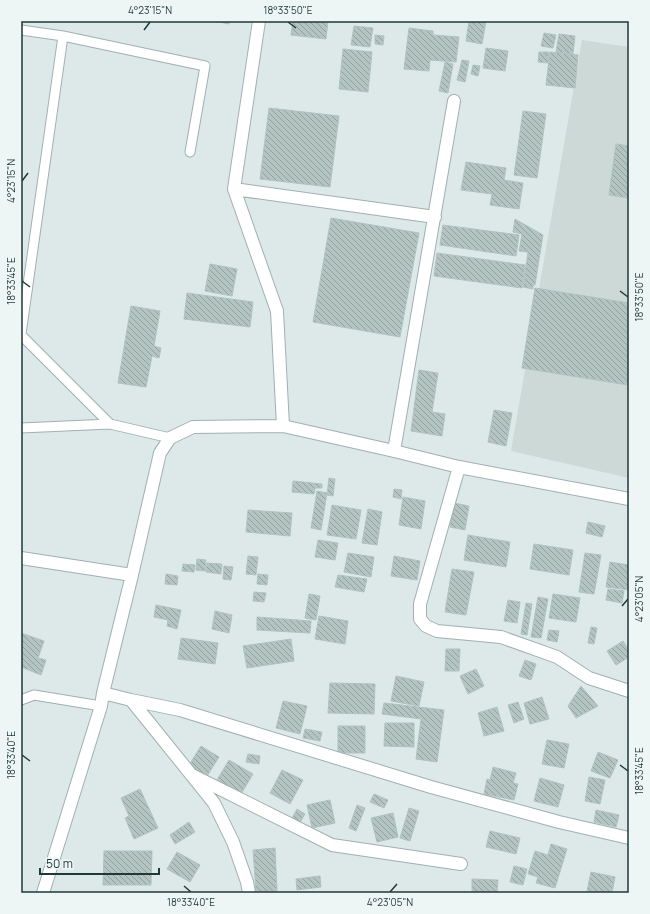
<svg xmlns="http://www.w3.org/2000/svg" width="650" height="914" font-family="Manrope,sans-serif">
<defs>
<pattern id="building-back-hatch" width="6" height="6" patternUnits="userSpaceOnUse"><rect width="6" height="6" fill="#b3c4c1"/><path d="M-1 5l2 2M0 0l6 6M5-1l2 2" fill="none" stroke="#91a09e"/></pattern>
</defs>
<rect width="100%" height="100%" fill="#dde9e8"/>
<path fill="#ccd9d7" d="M582,40L629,47V478L511,451Z"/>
<path fill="url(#building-back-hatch)" stroke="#b0c3c1" d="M214,21H229V24Z
M293,21H328L326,39L291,35Z
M469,21H486L482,44L466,41Z
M354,26L373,28L370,47L351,45Z
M409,28L433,31V35L459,37L456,62L430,60L429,71L404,69Z
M544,33L556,35L553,48L541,46Z
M559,34L575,36L573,54L556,52Z
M375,35L384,36L383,45L375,44Z
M486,48L508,51L505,71L483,68Z
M343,49L372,52L368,92L339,89Z
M539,52H549L548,63L538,62Z
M550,52L578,55L575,88L546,85Z
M462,60L469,61L465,82L457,80Z
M445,62L453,64L448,93L439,91Z
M473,65L480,66L478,76L471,74Z
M269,108L339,116L330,187L260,179Z
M523,111L546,114L537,178L514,175Z
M616,144L629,146V198L609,195Z
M466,162L506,168L504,180L523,183L519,209L490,205L492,194L461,190Z
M331,218L419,233L400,337L313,322Z
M515,219L543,235L535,285H533V289L523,287L528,252L519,251L522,234L513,232Z
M443,225L519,235L516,256L440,245Z
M437,253L525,265L522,288L434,276Z
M210,264L237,269L232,296L205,291Z
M535,288L629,303V378L628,385L522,368Z
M187,293L253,302L250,327L184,319Z
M131,306L160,311L154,346L161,348L159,358L152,356L146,387L118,383Z
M419,370L438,373L432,412L445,414L442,436L411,431Z
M494,410L512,413L506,446L488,442Z
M329,478L335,479L333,496L327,495Z
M293,481L322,484V488H315L314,494L292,492Z
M394,489L402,490L401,499L393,497Z
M317,491L327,493L321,530L311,528Z
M403,497L425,501L421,529L399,525Z
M454,503L469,506L465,530L450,527Z
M332,505L361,510L356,539L327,535Z
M368,509L382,512L377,545L362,543Z
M248,510L292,513L290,536L246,532Z
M588,522L605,526L602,537L586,533Z
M468,535L510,542L506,567L464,560Z
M318,540L338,543L335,560L315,557Z
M534,544L573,550L569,575L530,569Z
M348,553L374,557L371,577L344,572Z
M585,553L601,555L594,594L579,592Z
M248,556L258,557L256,575L246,574Z
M394,556L420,561L417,580L391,576Z
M197,559L206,560L205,571L196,570Z
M610,562L629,565V590L606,587Z
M207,563L222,564L221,574L206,572Z
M183,564L195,565L194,572L182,571Z
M224,566L233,567L231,580L223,579Z
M452,569L474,572L466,615L445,612Z
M166,574L178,576L177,585L165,584Z
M258,574L268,575L267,585L257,584Z
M338,575L367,579L364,592L335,587Z
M608,589L624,591L622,603L606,600Z
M254,592L266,593L264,602L253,601Z
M309,594L320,596L316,620L305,618Z
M553,594L580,598L576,622L549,618Z
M538,597L548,599L541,638L531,637Z
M508,600L520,602L517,623L504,621Z
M526,603L532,604L527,635L521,634Z
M156,605L181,610L177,629L167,626L168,620L154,617Z
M215,611L232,615L229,633L212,629Z
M319,616L348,621L345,644L315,639Z
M257,617L311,621L310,633L257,630Z
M591,627L597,628L594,644L588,643Z
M549,630L559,631L557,642L547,640Z
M21,633L44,641L38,658L46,660L41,675L21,667Z
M181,638L218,643L215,664L178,659Z
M291,639L294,661L247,668L243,646Z
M623,641L629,650V657L616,665L607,651Z
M446,649H460L459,671H445Z
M525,660L536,664L531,680L519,676Z
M476,669L484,686L468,694L460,676Z
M396,676L424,682L419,706L391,701Z
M330,683L375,684L374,714L328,713Z
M581,686L598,706L576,718L568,706Z
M542,697L549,719L530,724L524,703Z
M283,701L307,706L300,734L276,728Z
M518,702L524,719L514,723L508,705Z
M384,703L444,710L437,762L416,759L421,719L382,714Z
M497,707L504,731L484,736L478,713Z
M385,723H414V747L384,746Z
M338,726H365V753H338Z
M305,729L322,732L320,741L303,738Z
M547,740L569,744L564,768L542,764Z
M201,746L219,757L207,776L189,765Z
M598,752L618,760L610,778L591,771Z
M248,754L260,756L259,764L246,762Z
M229,760L253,774L241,794L217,780Z
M493,767L516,773L513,783L518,784L514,800L484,794L487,779L490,780Z
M282,770L303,780L290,804L270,793Z
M589,777L605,780L600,804L585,801Z
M540,778L564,785L558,807L534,801Z
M140,789L158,828L134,839L125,818L129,816L121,798Z
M374,794L388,800L384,808L370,802Z
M330,800L335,823L312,828L307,805Z
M357,805L365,808L356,831L349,828Z
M409,808L419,811L410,841L400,838Z
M297,809L305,814L299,824L291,820Z
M596,810L619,815L616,827L594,822Z
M393,813L398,837L377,842L371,818Z
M189,822L195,832L175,844L170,835Z
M490,831L520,838L516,854L486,847Z
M551,844L567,849L555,888L536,883L538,877L528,874L535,851L548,855Z
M275,848L277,891L256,892L253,850Z
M104,851H152L151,885H103Z
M177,852L200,865L190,882L167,869Z
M514,866L527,869L523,885L510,882Z
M591,872L615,877L612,893H597L587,891Z
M320,876L321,887L297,890L296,879Z
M472,879L498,880L497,893H472Z"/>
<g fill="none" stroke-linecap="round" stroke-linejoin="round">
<g stroke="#a0b0b0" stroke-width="11">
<path id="service" d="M21,30L63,36L205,66L190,152
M21,334L63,36
M21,335L110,424
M21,428L110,424L170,438
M21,700L34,695L101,706"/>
</g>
<g stroke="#a0b0b0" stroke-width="14">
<path id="minor" d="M259,21L234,189L277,311L283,426
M234,189L435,217
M394,451L454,101
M459,467L420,604V619L426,626L437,631L501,637L557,657L589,678L629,691
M21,558L132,575
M103,693L131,700L180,710L431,787L559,822L629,838
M131,700L214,803L233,842L247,882L249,893
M192,775L332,845L461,864
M43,893L101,706L103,693L132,575L160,453L170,438L193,427L283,426L394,451L459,467L629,499"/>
</g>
<use href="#service" stroke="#fff" stroke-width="9"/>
<use href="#minor" stroke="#fff" stroke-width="12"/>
</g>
<path fill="none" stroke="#1f3839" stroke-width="1.5" d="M288,22L296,28M144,30L150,22M22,181L28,173M22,281L30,287M620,291L628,297M622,606L628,599M22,755L30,761M620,765L628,771M184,886L191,892M390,892L397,884"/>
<rect width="650" height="914" fill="none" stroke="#edf6f4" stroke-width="44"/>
<path d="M40 868v6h119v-6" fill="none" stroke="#1f3839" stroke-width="2"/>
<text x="46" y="868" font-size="12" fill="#1f3839" stroke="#edf6f4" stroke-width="3" paint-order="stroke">50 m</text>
<rect x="22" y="22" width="606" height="870" fill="none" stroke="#1f3839" stroke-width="1.5"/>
<g font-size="10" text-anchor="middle" fill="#1f3839">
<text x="150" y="14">4°23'15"N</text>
<text x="288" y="14">18°33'50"E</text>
<text transform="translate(11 181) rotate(-90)" y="4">4°23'15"N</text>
<text transform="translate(11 281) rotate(-90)" y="4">18°33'45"E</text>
<text transform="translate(639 297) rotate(-90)" y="4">18°33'50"E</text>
<text transform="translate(639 599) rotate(-90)" y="4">4°23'05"N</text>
<text transform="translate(11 755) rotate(-90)" y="4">18°33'40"E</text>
<text transform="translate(639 771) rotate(-90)" y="4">18°33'45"E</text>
<text x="191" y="906">18°33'40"E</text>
<text x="390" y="906">4°23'05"N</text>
</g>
</svg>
